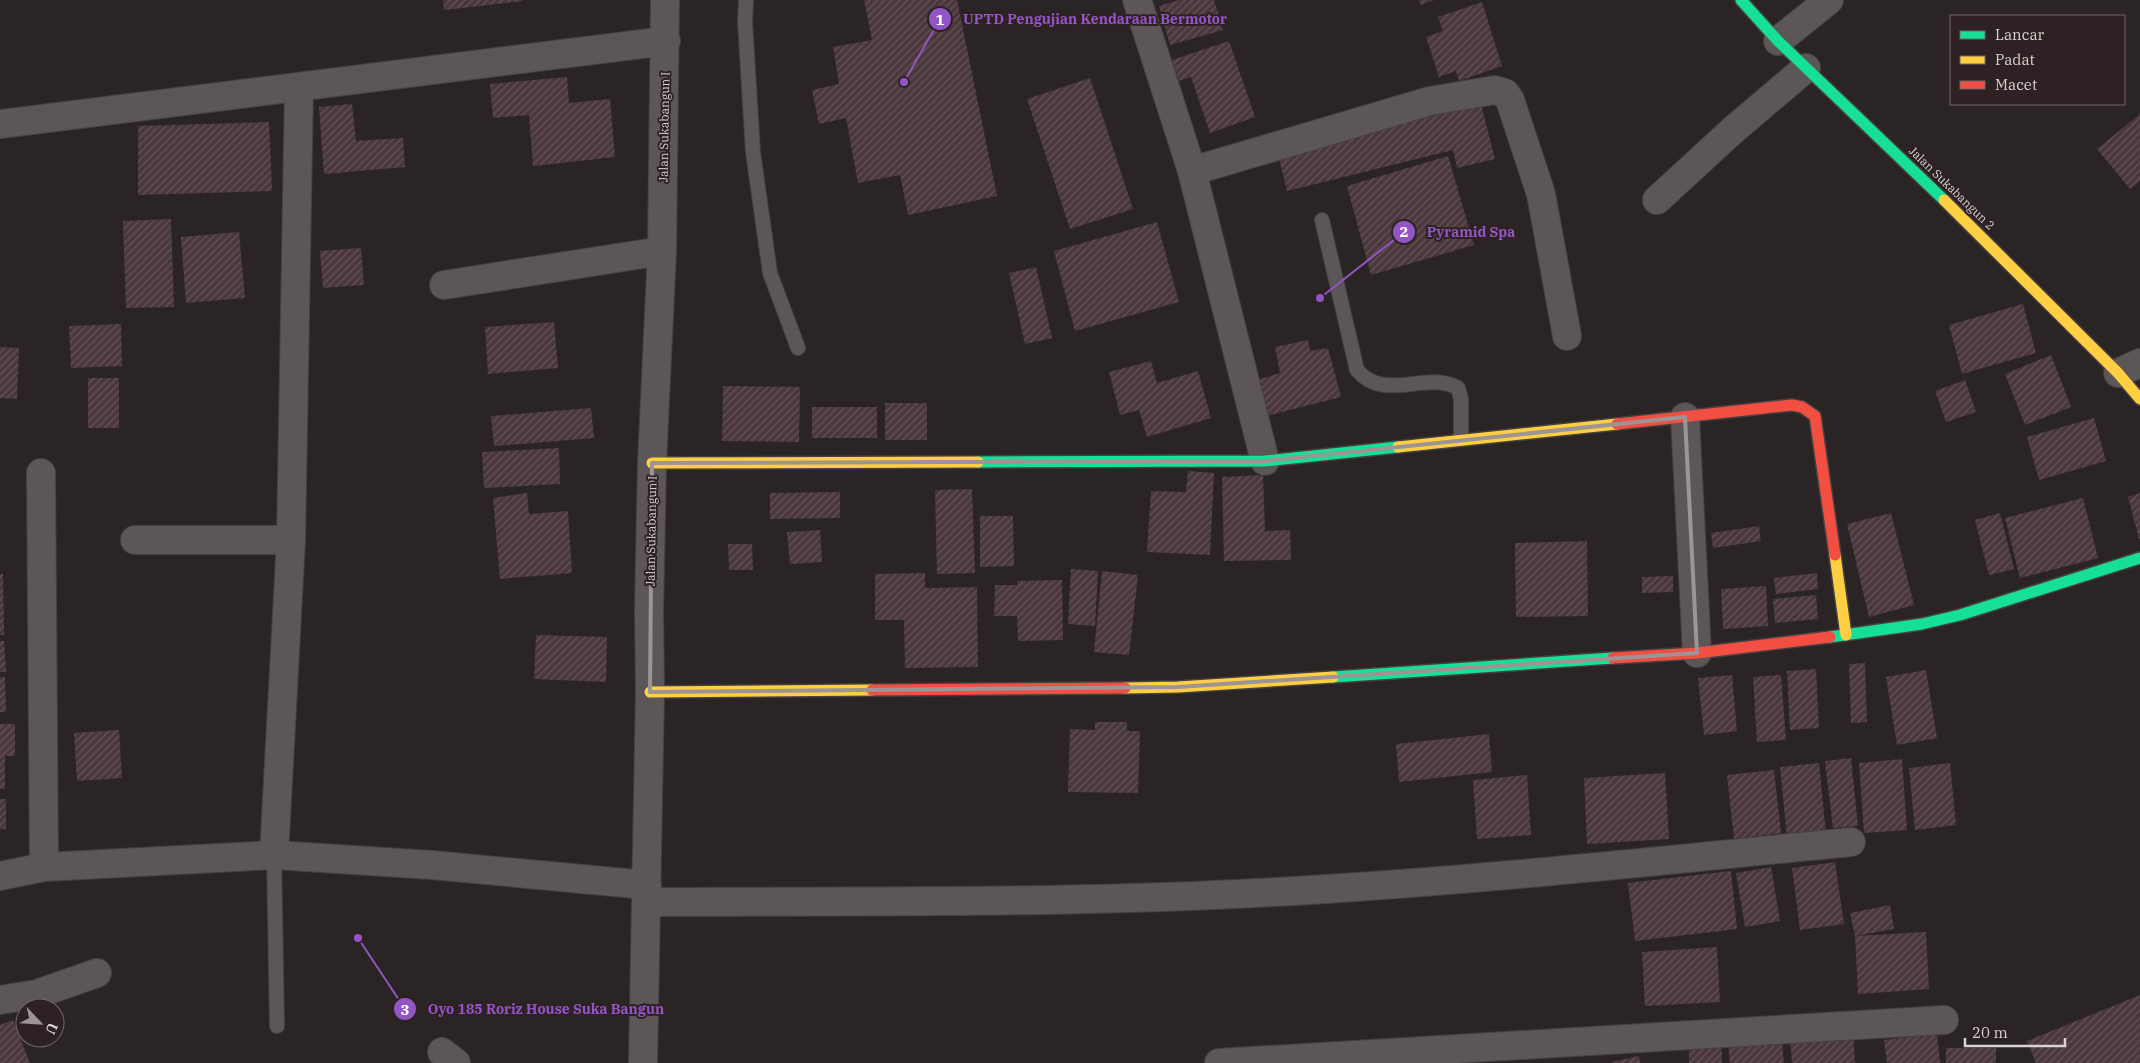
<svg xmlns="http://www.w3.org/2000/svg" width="2140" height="1063" font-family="'IBM Plex Serif',serif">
<defs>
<pattern id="building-hatch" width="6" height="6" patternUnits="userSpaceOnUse" patternTransform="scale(1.25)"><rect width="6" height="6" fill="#4a373b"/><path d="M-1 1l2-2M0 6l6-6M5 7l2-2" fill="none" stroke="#645356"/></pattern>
</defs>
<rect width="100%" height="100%" fill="#2b2425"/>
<path fill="url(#building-hatch)" d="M443,0H522L523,1L444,10Z
M864,0H957L997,196L908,215L900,175L858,183L846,118L819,124L812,90L839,84L833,47L872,40Z
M1179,0H1214L1223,30L1170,45L1159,6Z
M1419,0H1434L1421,5Z
M1482,2L1502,66L1459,81L1456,71L1439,77L1426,37L1443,31L1438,17Z
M1229,41L1255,117L1210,133L1191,77L1179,81L1172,60Z
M567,77L569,103L610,99L615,157L533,166L529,115L493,118L490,84Z
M1090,78L1133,209L1070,229L1027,99Z
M352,104L356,141L403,138L405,167L324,174L319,107Z
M1481,104L1495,159L1457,168L1453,150L1287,191L1278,154Z
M2140,114V181L2130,189L2097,149Z
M269,122L272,191L138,195V126Z
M1448,156L1474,245L1371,275L1347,186Z
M171,219L174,307L126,308L123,221Z
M1157,222L1179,302L1075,331L1054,251Z
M239,232L245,298L186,303L181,237Z
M361,248L364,285L323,288L320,251Z
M1036,267L1052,338L1025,344L1009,273Z
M2023,304L2036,353L1962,374L1949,325Z
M554,322L558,368L488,374L485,327Z
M121,324L122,366L71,368L69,326Z
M1308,340L1310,351L1328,348L1341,397L1266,416L1257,380L1280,373L1275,347Z
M0,347L19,348L17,399L0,398Z
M2051,355L2071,407L2025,425L2005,374Z
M1151,361L1157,383L1198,371L1211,418L1147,437L1139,410L1120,415L1109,372Z
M88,378H119V428H88Z
M1965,380L1976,412L1946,422L1935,391Z
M723,386L800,387L799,442L722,441Z
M885,403H927V440H885Z
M812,407H877V438H812Z
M591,408L594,438L494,446L491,416Z
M2094,418L2106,461L2039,480L2027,437Z
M559,448L560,484L484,488L482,452Z
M1188,471L1214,473L1210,555L1147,552L1151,491L1186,492Z
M1263,475L1265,531L1290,530L1291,560L1224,561L1222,477Z
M972,489L975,573L937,574L935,490Z
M840,492V518L770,519V493Z
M527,493L529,514L568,511L572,573L500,579L493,498Z
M2140,493V539H2139L2128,497Z
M2083,498L2098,558L2020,578L2005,518Z
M1891,513L1914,605L1869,617L1847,524Z
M2000,513L2014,569L1989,575L1975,520Z
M980,516H1013L1014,566L980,567Z
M1759,526L1761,541L1713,548L1711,533Z
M820,530L822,562L790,564L787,532Z
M1587,541L1588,616L1516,617L1515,543Z
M728,544H752L753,570H729Z
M1071,569L1098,571L1095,626L1068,624Z
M1102,571L1138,575L1129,655L1094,652Z
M925,573V588L977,587L978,667L905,668L904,620H875V574Z
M1817,573L1818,589L1776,594L1774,578Z
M0,574H3L4,635H0Z
M1673,576V592L1642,593V577Z
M1062,580L1063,640L1018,641L1017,616H994L995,585H1017V581Z
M1766,586L1768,626L1723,629L1721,589Z
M1816,595L1818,619L1775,623L1773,599Z
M536,635L607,637L606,682L534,679Z
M0,641H4L6,672H0Z
M1865,663L1867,722L1851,723L1849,664Z
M1816,669L1819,728L1790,730L1787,671Z
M1926,670L1937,738L1897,745L1886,677Z
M1732,675L1737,731L1704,735L1698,678Z
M1781,675L1786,740L1757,742L1753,677Z
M0,677H5L6,712H0Z
M1095,722H1127V731H1140L1138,793L1068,792L1070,729L1095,730Z
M0,724H15V756H5V789H0Z
M119,730L122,778L77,781L74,733Z
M1489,734L1492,772L1399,782L1396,744Z
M1851,758L1858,826L1833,828L1825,761Z
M1902,759L1907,830L1864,833L1859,763Z
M1819,763L1826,834L1787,838L1780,767Z
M1950,763L1956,825L1915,830L1909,768Z
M1774,770L1781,833L1734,839L1727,775Z
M1665,773L1669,839L1587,844L1584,778Z
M1527,775L1531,835L1477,839L1473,780Z
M0,799H6V829H0Z
M1835,862L1844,924L1800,930L1792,868Z
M1771,867L1780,921L1745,927L1736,873Z
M1731,871L1737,929L1635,941L1628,883Z
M1890,905L1894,929L1855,936L1850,913Z
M1926,932L1929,989L1858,994L1855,936Z
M1717,947L1720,1002L1645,1006L1642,952Z
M2140,995V1063H2036L2027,1041Z
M13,1020L30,1063H0V1025Z
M1853,1033L1855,1063H1792L1790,1039Z
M1937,1033L1940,1063H1887L1884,1040Z
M1782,1040L1784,1063H1730L1728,1044Z
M1722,1048V1063H1689V1049Z
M1946,1048H1996V1063H1946Z
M1639,1056L1640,1063H1612V1062Z"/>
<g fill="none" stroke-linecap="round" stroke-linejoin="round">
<g stroke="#464141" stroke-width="16">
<path id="lane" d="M746,0L745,22L753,152L770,273L798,348
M1322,220L1357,370C1384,403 1427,370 1458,388L1461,399V439
M274,855L277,1026"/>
</g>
<g stroke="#464141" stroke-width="30">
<path id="street" d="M1137,0L1192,171L1265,461
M1778,41L1829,0
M0,124L666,41
M1192,171L1430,101L1495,90L1505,93L1510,100L1541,194L1567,336
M1657,200L1732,131L1806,68
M444,285L662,251
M2118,373L2140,363
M1685,417L1697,653
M41,473L44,867
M135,540H291
M274,855L291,540L299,87
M0,876L44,867L274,855L432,865L647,885
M647,902C873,901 1100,904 1326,889C1501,878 1676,859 1851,842
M0,1000L37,994L97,973
M442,1052L456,1063
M643,1063L650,692L649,611L652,463L662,251L665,0
M1219,1063L1944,1020"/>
</g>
<g stroke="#464141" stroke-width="14">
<path id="fast" d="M1741,0L1778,41L1944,200
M978,462L1265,461L1398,447
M1830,637L1922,624L1960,615L2140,558
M1333,677L1613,658"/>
</g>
<g stroke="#464141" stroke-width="14">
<path id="slow" d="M1944,200L2118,373L2140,399
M1398,447L1617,424
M652,463L978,462
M1835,555L1846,635
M1125,688L1178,687L1333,677
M650,692L872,690"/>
</g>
<g stroke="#464141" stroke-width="14">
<path id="jam" d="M1617,424L1792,405L1802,407L1815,416L1835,555
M1613,658L1697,653L1830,637
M872,690L1125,688"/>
</g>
<use href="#lane" stroke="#5d5657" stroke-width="14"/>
<use href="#street" stroke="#5d5657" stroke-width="28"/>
<use href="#fast" stroke="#16e098" stroke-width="11"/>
<use href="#slow" stroke="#ffcf43" stroke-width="11"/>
<use href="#jam" stroke="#f24e42" stroke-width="11"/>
</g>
<path fill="none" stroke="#9c9495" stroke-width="4" stroke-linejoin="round" d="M1685,417L1697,653L1178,687L650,692L652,463L1265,461Z"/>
<g text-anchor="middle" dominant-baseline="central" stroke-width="4" stroke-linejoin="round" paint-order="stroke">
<g font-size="12" fill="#d9d1d2" stroke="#2e2123">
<text transform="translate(664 127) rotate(-89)">Jalan Sukabangun I</text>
<text transform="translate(1952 188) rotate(44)">Jalan Sukabangun 2</text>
<text transform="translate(651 531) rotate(-89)">Jalan Sukabangun I</text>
</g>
</g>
<path fill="none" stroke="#9255c4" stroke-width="2" d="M904 82L940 19M1320 298L1404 232M358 938L405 1009"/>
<g fill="#9255c4" stroke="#2e2123" stroke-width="2">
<circle cx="904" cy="82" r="5"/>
<circle cx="1320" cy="298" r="5"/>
<circle cx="358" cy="938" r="5"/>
<circle cx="940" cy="19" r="12"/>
<circle cx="1404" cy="232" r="12"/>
<circle cx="405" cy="1009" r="12"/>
</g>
<g font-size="15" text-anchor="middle" font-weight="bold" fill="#fff">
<text x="940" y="25">1</text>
<text x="1404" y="237">2</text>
<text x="405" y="1015">3</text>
</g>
<g font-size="14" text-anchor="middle" font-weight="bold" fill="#9255c4" stroke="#2e2123" stroke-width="4" stroke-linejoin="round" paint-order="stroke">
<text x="1095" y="24">UPTD Pengujian Kendaraan Bermotor</text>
<text x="1471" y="237">Pyramid Spa</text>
<text x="546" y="1014">Oyo 185 Roriz House Suka Bangun</text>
</g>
<rect x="1950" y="15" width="175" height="90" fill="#2e2123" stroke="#726769"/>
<rect x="1960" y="31" width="25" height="8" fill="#16e098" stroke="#726769"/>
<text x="1995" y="40" font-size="15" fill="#d9d1d2">Lancar</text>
<rect x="1960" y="56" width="25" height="8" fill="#ffcf43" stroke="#726769"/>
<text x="1995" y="65" font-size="15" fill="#d9d1d2">Padat</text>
<rect x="1960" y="81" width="25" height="8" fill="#f24e42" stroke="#726769"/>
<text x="1995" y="90" font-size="15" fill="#d9d1d2">Macet</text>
<g transform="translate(40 1023) rotate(115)"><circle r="24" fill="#2e2123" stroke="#726769"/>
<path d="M0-4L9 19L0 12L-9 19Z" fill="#9c9495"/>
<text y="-8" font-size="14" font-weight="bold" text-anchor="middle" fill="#d9d1d2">U</text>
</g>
<path d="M1965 1038v8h100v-8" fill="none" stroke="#d9d1d2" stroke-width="2.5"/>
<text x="1972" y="1038" font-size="15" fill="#d9d1d2" stroke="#2e2123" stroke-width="4" paint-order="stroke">20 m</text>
</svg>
